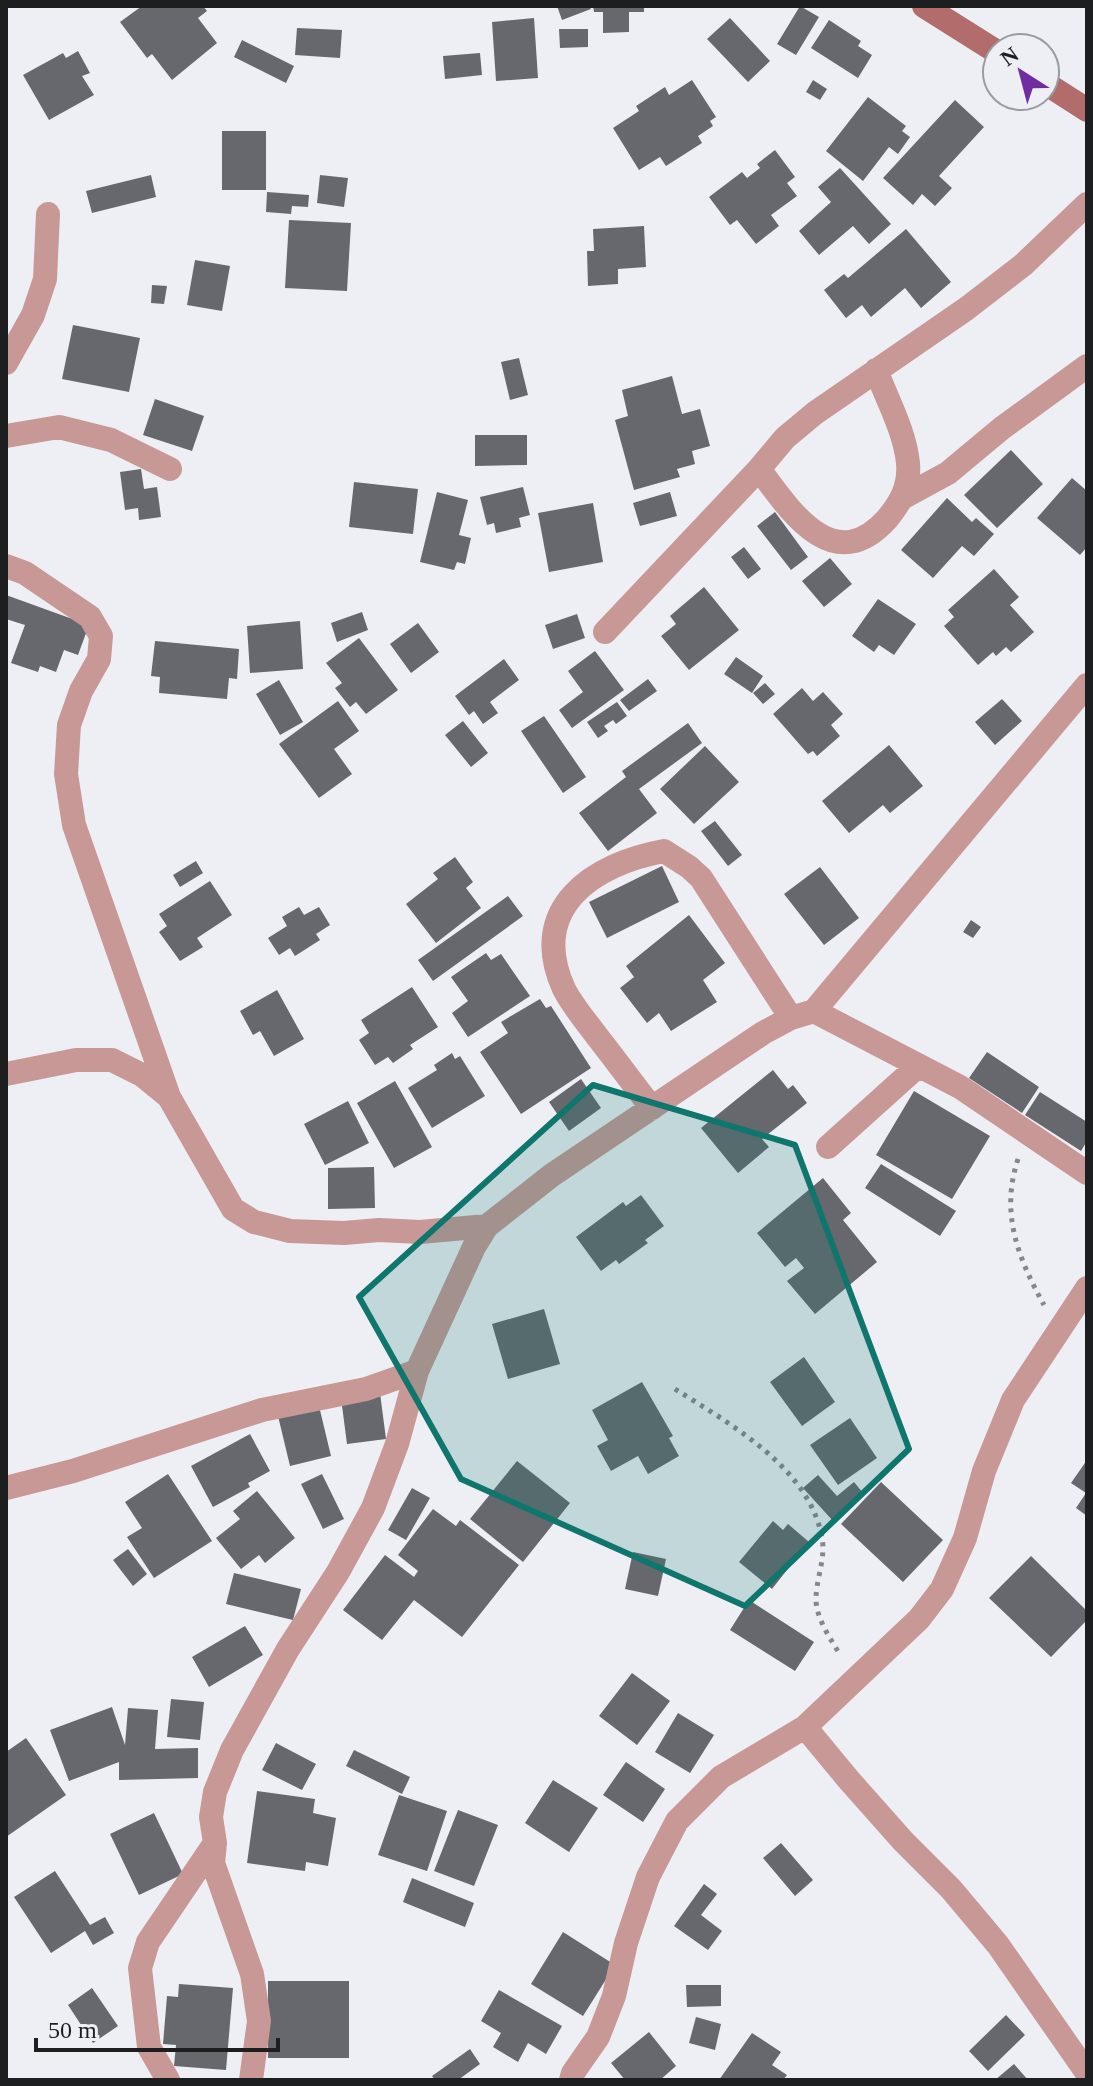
<svg xmlns="http://www.w3.org/2000/svg" width="1093" height="2086" font-family="Georgia,serif">
<rect width="100%" height="100%" fill="#eeeff5"/>
<path fill="#67686d" d="M142,6H203L207,11L198,18L217,43L172,80L152,54L147,58L120,22Z
M557,6H589L591,9L562,20Z
M593,6H644V12H629V32L603,33V12H594Z
M800,6L819,17L796,55L777,44Z
M534,18L538,78L496,81L492,22Z
M730,18L770,61L748,82L707,39Z
M829,20L861,41L858,46L872,55L858,78L811,48Z
M297,28L342,30L340,58L295,55Z
M559,29H588V47L560,48Z
M242,40L294,66L286,83L234,57Z
M78,51L90,73L82,76L94,95L49,120L23,75L63,53L66,58Z
M480,53L482,75L445,79L443,56Z
M692,80L716,117L710,121L713,126L698,136L702,143L666,166L660,157L639,170L613,128L639,111L636,106L665,87L669,95Z
M813,80L827,89L820,100L806,92Z
M868,97L906,126L902,131L910,137L898,154L889,147L863,181L826,151Z
M955,100L984,127L939,176L952,188L935,206L922,194L913,205L883,178Z
M222,131H266V190H222Z
M775,150L795,177L787,183L797,196L771,215L779,226L756,244L737,220L730,225L709,197L742,172L747,178L760,168L757,164Z
M840,168L891,224L869,244L853,226L819,255L799,231L831,202L818,187Z
M151,175L156,197L92,213L86,191Z
M320,175L348,178L344,207L317,203Z
M267,192L309,195L308,207L292,206L291,214L266,212Z
M289,220L351,223L347,291L285,288Z
M644,226L646,267L618,269V284L588,286L587,251H594L593,229Z
M906,229L951,282L921,308L905,288L871,317L862,305L846,318L824,290L844,274L848,278Z
M195,260L230,266L222,311L187,305Z
M152,285L167,286L164,304L151,303Z
M73,325L140,338L129,392L62,379Z
M519,358L528,395L510,400L501,362Z
M672,376L682,414L700,409L710,446L692,451L695,464L677,469L680,477L634,490L615,420L628,416L622,390Z
M155,399L204,416L192,451L143,435Z
M475,435H527V465L475,466Z
M1011,450L1043,484L997,528L964,495Z
M141,469L144,489L157,487L161,517L139,520L138,508L125,510L120,472Z
M1072,478L1087,491V547L1080,555L1037,518Z
M354,482L418,489L413,534L349,527Z
M523,487L530,515L519,518L521,527L496,533L494,523L487,525L480,497Z
M437,492L468,500L459,535L471,538L465,564L457,562L454,570L420,562Z
M670,492L677,516L640,526L633,503Z
M947,498L972,522L976,518L994,534L974,556L962,546L933,578L901,550Z
M593,503L603,562L549,572L538,513Z
M775,512L808,557L791,570L757,526Z
M744,547L761,569L748,579L731,557Z
M830,558L852,584L824,607L802,581Z
M994,569L1019,597L1010,605L1034,632L1011,652L1006,647L996,656L993,652L978,665L944,626L954,617L948,610Z
M704,587L739,630L689,670L661,636L676,624L670,616Z
M6,595L89,625L78,655L64,650L56,672L40,666L38,672L11,663L25,625L6,619Z
M878,599L916,624L894,655L879,645L874,652L852,636Z
M362,612L368,630L337,642L331,623Z
M577,614L585,638L553,649L545,625Z
M300,621L303,669L250,673L247,626Z
M418,623L439,652L411,673L390,644Z
M359,638L398,690L366,714L356,702L350,707L335,688L342,683L326,663Z
M155,641L239,649L237,679L229,678L227,699L159,693L160,677L151,676Z
M595,651L624,690L572,728L559,710L583,692L568,671Z
M736,657L763,676L752,693L724,674Z
M504,659L519,680L490,702L498,713L483,724L474,711L469,715L455,696Z
M648,679L657,691L629,711L620,700Z
M279,680L303,722L280,735L256,694Z
M765,683L775,694L763,704L753,693Z
M802,688L813,701L823,692L843,714L831,725L840,736L817,756L813,751L808,754L773,714Z
M1002,699L1022,721L995,745L975,722Z
M338,701L359,731L334,749L352,774L319,798L279,744Z
M617,702L627,716L616,724L613,720L604,726L608,731L598,738L587,722Z
M544,716L586,777L563,793L521,731Z
M463,721L488,753L471,767L445,735Z
M688,723L702,743L639,789L657,813L608,851L579,813L626,777L622,771Z
M889,745L923,786L890,813L883,805L849,833L822,801Z
M705,746L739,782L694,824L660,789Z
M715,821L742,855L728,866L701,831Z
M455,857L473,882L466,888L481,908L436,943L406,904L438,879L433,873Z
M196,861L203,873L180,887L173,875Z
M662,866L679,902L607,938L589,902Z
M820,867L859,918L824,945L784,894Z
M210,881L232,915L197,938L203,947L180,961L159,932L167,926L159,914Z
M508,896L523,916L433,981L418,960Z
M299,907L304,915L319,907L330,925L316,934L320,940L295,956L290,948L279,955L268,938L287,926L282,917Z
M689,915L725,963L703,980L717,1002L671,1031L659,1013L647,1023L620,988L634,977L626,966Z
M971,920L981,927L973,938L963,932Z
M486,953L491,960L501,954L530,996L468,1037L452,1013L468,1001L451,977Z
M412,987L438,1027L410,1045L413,1049L393,1063L388,1057L375,1065L359,1040L369,1033L361,1020Z
M277,990L304,1039L274,1056L260,1031L253,1035L240,1011Z
M540,999L546,1008L551,1006L591,1068L521,1114L480,1052L508,1033L501,1022Z
M987,1052L1039,1087L1022,1113L969,1078Z
M452,1053L455,1059L460,1056L485,1096L432,1128L408,1088L437,1070L434,1065Z
M773,1070L788,1089L793,1085L807,1103L762,1139L769,1147L738,1173L701,1128Z
M581,1079L601,1108L569,1131L549,1102Z
M395,1081L432,1147L394,1168L357,1103Z
M914,1091L990,1136L952,1199L876,1155Z
M1040,1092L1087,1122V1141L1081,1151L1025,1115Z
M348,1101L369,1143L325,1165L304,1124Z
M881,1164L956,1211L940,1236L865,1188Z
M374,1167L375,1208L328,1209V1168Z
M823,1178L851,1213L843,1220L877,1262L815,1314L787,1281L804,1268L796,1258L785,1267L757,1233Z
M641,1195L664,1226L645,1240L648,1243L619,1264L616,1260L601,1271L576,1237L623,1202L626,1206Z
M544,1309L560,1364L508,1379L492,1324Z
M804,1357L835,1402L802,1426L770,1382Z
M642,1382L673,1436L669,1438L679,1456L648,1474L638,1456L611,1471L597,1446L608,1440L592,1410Z
M380,1393L386,1439L347,1444L341,1398Z
M319,1406L331,1456L290,1466L278,1416Z
M850,1418L877,1458L838,1485L810,1445Z
M250,1434L270,1471L248,1483L250,1487L213,1507L191,1466Z
M1087,1460V1516L1076,1508L1086,1493L1071,1483Z
M517,1461L570,1503L523,1562L470,1519Z
M168,1474L212,1541L154,1578L127,1537L142,1528L125,1502Z
M322,1474L344,1519L323,1529L301,1484Z
M818,1475L837,1496L854,1482L863,1493L834,1522L803,1488Z
M881,1482L943,1540L903,1582L841,1524Z
M412,1488L430,1498L406,1540L388,1530Z
M257,1491L295,1538L265,1563L259,1555L241,1569L216,1538L240,1519L233,1511Z
M433,1509L456,1526L460,1520L519,1565L462,1637L414,1600L382,1640L343,1610L385,1555L414,1577L418,1571L398,1555Z
M773,1521L783,1530L788,1524L809,1542L772,1589L739,1562Z
M128,1549L147,1574L133,1586L113,1560Z
M633,1552L666,1559L658,1596L625,1589Z
M1031,1556L1087,1611V1620L1051,1657L989,1598Z
M234,1573L301,1589L293,1620L226,1604Z
M749,1600L814,1642L795,1671L730,1630Z
M245,1626L263,1655L209,1687L192,1657Z
M632,1673L670,1701L637,1745L599,1716Z
M171,1699L204,1702L200,1740L167,1737Z
M112,1707L125,1745L128,1708L158,1710L155,1749L198,1748V1778L119,1780V1762L69,1781L50,1730Z
M678,1713L714,1735L690,1773L655,1752Z
M26,1738L66,1795L6,1837V1752Z
M276,1743L316,1764L302,1790L262,1770Z
M354,1750L410,1777L402,1794L346,1766Z
M626,1762L665,1789L643,1822L603,1795Z
M553,1780L598,1808L569,1852L525,1823Z
M257,1791L315,1799L313,1813L336,1818L328,1866L306,1862L305,1871L247,1863Z
M399,1795L447,1811L427,1871L378,1855Z
M458,1810L498,1825L474,1886L434,1871Z
M154,1813L183,1874L139,1895L110,1834Z
M781,1843L813,1880L795,1896L763,1858Z
M55,1871L90,1925L105,1917L114,1933L93,1945L85,1931L51,1953L14,1897Z
M412,1878L474,1903L465,1927L403,1902Z
M704,1884L717,1894L701,1915L722,1931L708,1950L674,1926Z
M563,1932L615,1965L583,2016L531,1984Z
M268,1981H349V2058H268Z
M179,1984L233,1988L226,2070L174,2066L176,2045L163,2044L167,1996L178,1997Z
M686,1985H721V2006L687,2007Z
M92,1988L118,2026L93,2043L68,2005Z
M499,1990L562,2026L546,2054L528,2043L518,2062L493,2047L501,2033L481,2021Z
M1006,2015L1025,2035L988,2071L969,2051Z
M696,2017L721,2024L715,2050L689,2043Z
M649,2032L676,2066L660,2080H625L611,2063Z
M752,2033L781,2052L772,2065L787,2075L783,2080H719Z
M470,2049L480,2064L458,2080H435L432,2076Z
M1014,2064L1028,2080H995Z"/>
<g fill="none" stroke-linecap="round" stroke-linejoin="round">
<path stroke="#86878b" stroke-width="5" stroke-dasharray="4 6" stroke-linecap="butt" d="M1018,1159C1000,1213 1018,1258 1044,1305
M675,1389C730,1424 810,1468 822,1538C826,1558 816,1579 816,1599C816,1619 831,1639 840,1655"/>
<path stroke="#c89896" stroke-width="24" d="M6,363L33,315L45,279L48,214
M6,436L59,427L111,440L170,469
M759,469C790,511 834,578 887,519C901,502 910,486 908,463C905,432 887,399 876,370
M904,497L948,473L1002,428L1087,366
M6,566L25,573L90,617L101,636L99,659L81,691L69,725L66,774L74,825L169,1097
M605,632L759,469L785,438L815,413L966,309L1023,265L1087,204
M814,1011L1087,685
M6,1074L76,1060H112L142,1075L169,1097L233,1209L254,1222L290,1231L344,1233L379,1230L420,1232L487,1226
M652,1108C633,1084 615,1059 596,1035C585,1020 572,1005 564,989C527,908 593,864 664,851L689,867L701,878L791,1018
M828,1147L918,1066
M6,1488L73,1471L262,1410L366,1389L417,1371
M805,1727L848,1779L903,1841L951,1889L998,1945L1087,2073
M168,2080L149,2047L140,1968L148,1942L215,1843
M251,2080L259,2021L252,1974L213,1863L215,1843L211,1817L215,1792L232,1750L288,1649L338,1572L373,1508L397,1444L417,1371L474,1247L487,1226L552,1175L763,1033L791,1018L814,1011L960,1087L1087,1173
M571,2080L573,2073L598,2037L614,1996L626,1943L648,1877L677,1821L721,1777L805,1727L919,1619L942,1589L965,1538L984,1471L1013,1400L1087,1288"/>
<path stroke="#b16c6b" stroke-width="24" d="M924,6L997,52
M1045,83L1087,110"/>
</g>
<path fill="#0f766e" fill-opacity="0.2" stroke="#0f766e" stroke-width="6" stroke-linejoin="round" d="M593,1085L795,1145L909,1449L745,1606L461,1479L359,1297Z"/>
<rect width="1093" height="2086" fill="none" stroke="#1d1e20" stroke-width="16"/>
<g transform="translate(1021 72) rotate(324)"><circle r="38" fill="#eeeff5" stroke="#9a9ba0" stroke-width="2"/>
<path d="M0-6L14 30L0 20L-14 30Z" fill="#702da2"/>
<text y="-12" font-size="22" font-weight="bold" text-anchor="middle" fill="#1d1e20">N</text>
</g>
<path d="M36 2038v12h242v-12" fill="none" stroke="#1d1e20" stroke-width="4"/>
<text x="48" y="2038" font-size="24" fill="#1d1e20" stroke="#eeeff5" stroke-width="6" paint-order="stroke">50 m</text>
</svg>
